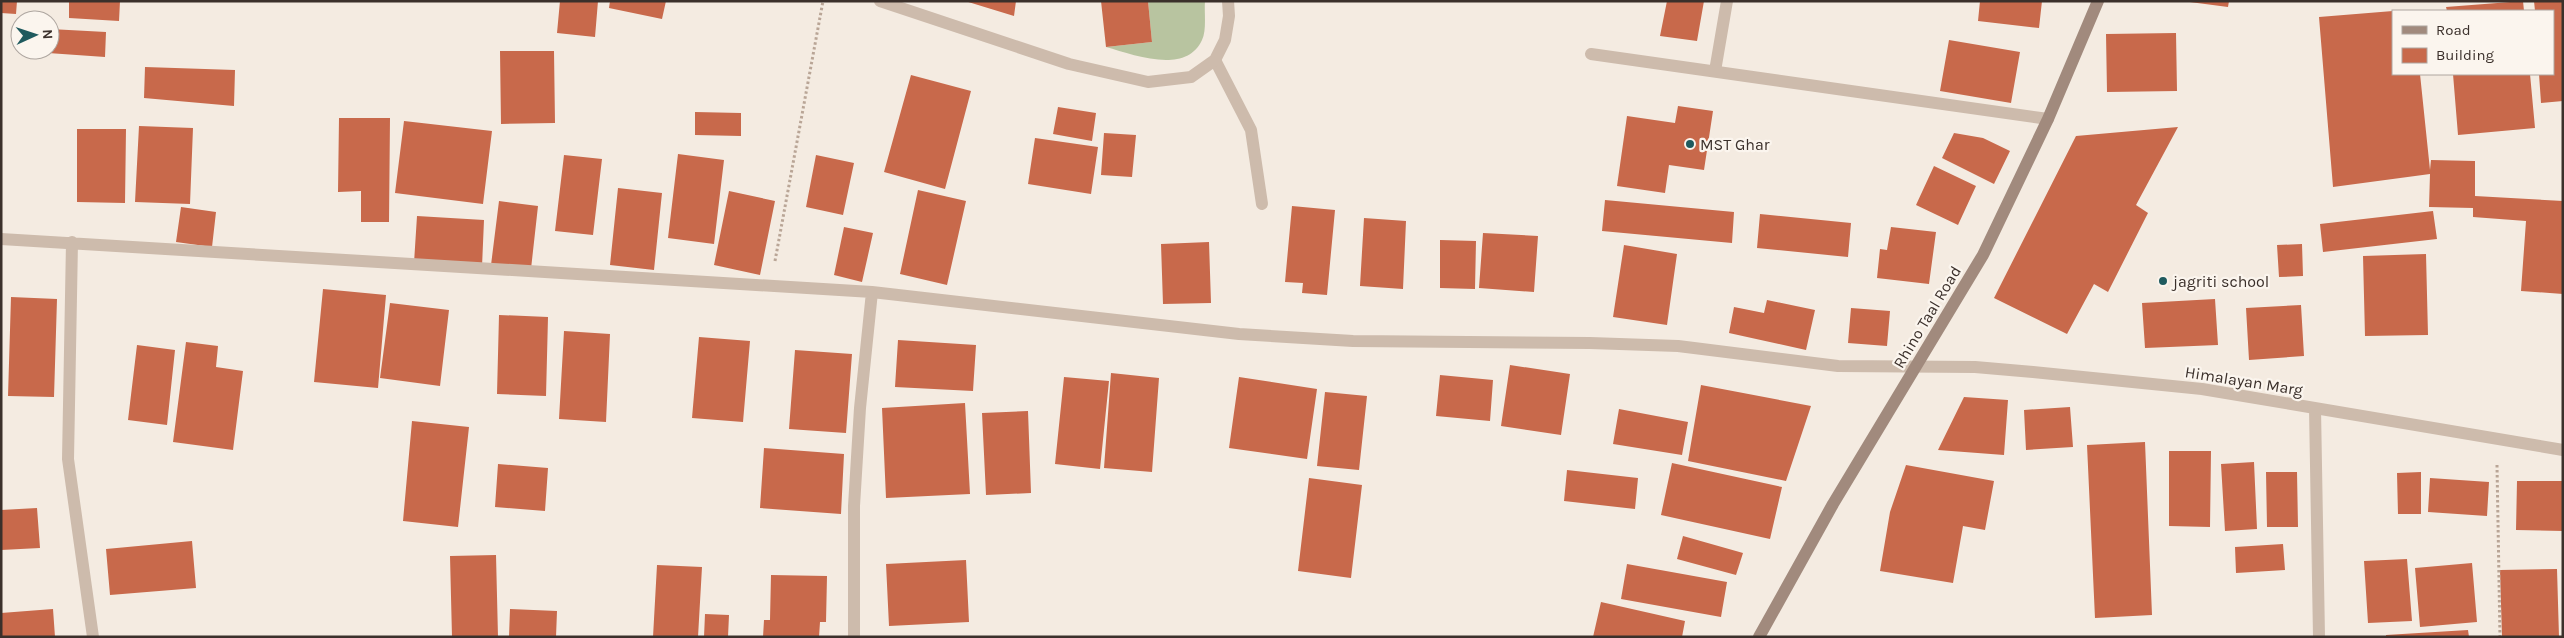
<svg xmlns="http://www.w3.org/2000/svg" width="2564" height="638" font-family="Karla,sans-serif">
<rect width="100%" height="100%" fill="#f4ebe1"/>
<path fill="#b8c4a0" d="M1148,1H1205C1204,12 1207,30 1202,40C1186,75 1134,55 1106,47L1152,42Z"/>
<path fill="#c8694b" d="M1,1H17L16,14L1,13Z
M69,1H120L119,21L69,18Z
M560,1H598L595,37L557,33Z
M610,1H666L662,19L609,8Z
M965,1H1016L1014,16Z
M1101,1H1148L1152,42L1106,47Z
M1667,1H1704L1697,41L1660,36Z
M1980,1H2042L2039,28L1978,21Z
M2182,1H2229L2228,7Z
M2523,1L2524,11H2447L2446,7Z
M2534,1H2563V101L2541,103L2539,74H2553V11H2535Z
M2393,11V74H2420L2430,170L2431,160L2475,161V196L2563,201V294L2521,291L2526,221L2473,217V208L2429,207L2430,174L2333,187L2319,17Z
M50,29L106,32L105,57L48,53L50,50Z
M2176,33L2177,91L2107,92L2106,34Z
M1949,40L2020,52L2011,103L1940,91Z
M500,51H554L555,123L501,124Z
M145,67L235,70L234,106L144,98Z
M2453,74H2530L2535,128L2458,135Z
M911,75L971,91L945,189L884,172Z
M1678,106L1713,111L1704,170L1669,165L1665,193L1617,186L1627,116L1675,123Z
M1058,107L1096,113L1092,141L1053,134Z
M695,112L741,113V136L695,135Z
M339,118H390L389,222H361V191L338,192Z
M404,121L492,131L483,204L395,193Z
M139,126L193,128L190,204L135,202Z
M2178,127L2136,205L2148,213L2108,292L2094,284L2067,334L1994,298L2076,136Z
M77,129H126L125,203L77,202Z
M1104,133L1136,135L1132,177L1101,175Z
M1954,133L1983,138L2010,151L1994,184L1942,158Z
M1035,138L1098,147L1091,194L1028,184Z
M678,154L724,160L714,244L668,238Z
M564,155L602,159L593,235L555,231Z
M816,155L854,163L843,215L806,207Z
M1934,166L1976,186L1958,225L1916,205Z
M618,188L662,193L654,270L610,265Z
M918,190L966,201L947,285L900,274Z
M729,191L775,201L760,275L714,265Z
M1605,200L1734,212L1732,243L1602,231Z
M499,201L538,206L531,269L491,265Z
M1292,206L1335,210L1327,295L1302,293L1303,283L1285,282Z
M181,207L216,212L212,247L176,242Z
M2433,211L2437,239L2323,252L2320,224Z
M1760,214L1851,223L1848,257L1757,248Z
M417,216L484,220L482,267L414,263Z
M1364,218L1406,221L1403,289L1360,286Z
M844,227L873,233L862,282L834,275Z
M1891,227L1936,232L1929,284L1877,278L1880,249L1887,250Z
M1483,233L1538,236L1534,292L1479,288Z
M1440,240L1476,241L1475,289L1440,288Z
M1209,242L1211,303L1163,304L1161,244Z
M2302,244L2303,276L2279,277L2277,245Z
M1624,245L1677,254L1667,325L1613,317Z
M2426,254L2428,335L2365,336L2363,256Z
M323,289L386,295L378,388L314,382Z
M11,297L57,299L54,397L8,396Z
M2215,299L2218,345L2145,348L2142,303Z
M1767,300L1815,310L1806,350L1729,333L1734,307L1764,313Z
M390,303L449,310L440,386L380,378Z
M2301,305L2304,356L2249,360L2246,308Z
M1851,308L1890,311L1887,346L1848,343Z
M499,315L548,317L546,396L497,394Z
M564,331L610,334L606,422L559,419Z
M699,337L750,341L743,422L692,418Z
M898,340L976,345L973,391L895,387Z
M186,342L218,346L216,367L243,371L233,450L173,442Z
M137,345L175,350L167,425L128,420Z
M795,350L852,354L846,433L789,429Z
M1510,365L1570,374L1561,435L1501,426Z
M1111,373L1159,378L1152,472L1104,468Z
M1440,375L1493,380L1490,421L1436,416Z
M1064,377L1109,381L1100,469L1055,464Z
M1239,377L1317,389L1307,459L1229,448Z
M1701,385L1811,406L1786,481L1688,461Z
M1325,392L1367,396L1359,470L1317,466Z
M1964,397L2008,400L2004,455L1938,450Z
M965,403L970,494L886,498L882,408Z
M2070,407L2073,447L2026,450L2024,410Z
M1619,409L1688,422L1682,455L1613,444Z
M1028,411L1031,493L986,495L982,413Z
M412,421L469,427L458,527L403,521Z
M2145,442L2152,615L2095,618L2087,445Z
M764,448L844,454L841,514L760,508Z
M2169,451H2211L2210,527L2169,526Z
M2254,462L2257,529L2225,531L2221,464Z
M1672,463L1782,487L1770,539L1661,515Z
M498,464L548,468L545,511L495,507Z
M1906,465L1994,481L1985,530L1963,526L1953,583L1880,571L1890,512Z
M1567,470L1638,478L1635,509L1564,501Z
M2266,472H2297L2298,527H2267Z
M2421,472V514H2398L2397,473Z
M1309,478L1362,485L1351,578L1298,571Z
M2430,478L2489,482L2487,516L2428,512Z
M2517,481H2563V531L2516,530Z
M37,508L40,548L1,550V510Z
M1683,536L1743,553L1736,575L1677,559Z
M192,541L196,588L110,595L106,549Z
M2283,544L2285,570L2236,573L2235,547Z
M496,555L498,637H452L450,556Z
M2407,559L2412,621L2368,623L2364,561Z
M966,560L969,622L889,626L886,564Z
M2472,563L2477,622L2420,627L2415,568Z
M1627,564L1727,582L1721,617L1621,599Z
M657,565L702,567L698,637H653Z
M2557,569L2559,637H2502L2500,570Z
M771,575L827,576L826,622H820L819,637H763L764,620H770Z
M1601,602L1685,621L1682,637H1593Z
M53,609L55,637H1V613Z
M510,609L557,611L556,637H509Z
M705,614L729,615L728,637H704Z
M2468,630L2469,637H2386V635Z"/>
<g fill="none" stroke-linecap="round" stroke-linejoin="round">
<path stroke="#b9a596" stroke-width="3" stroke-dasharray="2.5 2.5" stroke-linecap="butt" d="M775,261L823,1
M2497,465L2500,637"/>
<path stroke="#cdbbac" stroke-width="12" d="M1215,60L1251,130L1262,204"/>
<path stroke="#cdbbac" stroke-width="12" d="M880,1L1069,64L1148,82L1191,77L1215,60L1225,40L1229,16L1228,1
M1591,54L2048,119
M1715,71L1727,1
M1,239L872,292L1239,334L1353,341L1590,343L1678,346L1838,366L1975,367L2033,372L2202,389L2563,450
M72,242L68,459L93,637
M2315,408L2319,637
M854,637V506L860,408L872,292"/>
<path stroke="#a18a7d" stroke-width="12" d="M1759,637L1833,504L1983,255L2048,119L2098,1"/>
</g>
<g fill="#1f5a5e" stroke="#fbf5ee" stroke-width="2">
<circle cx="1690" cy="144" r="5"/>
<circle cx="2163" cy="281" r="5"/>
</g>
<g text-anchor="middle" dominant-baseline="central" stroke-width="4.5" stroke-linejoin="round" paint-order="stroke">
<g font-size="16" fill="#3b302b" stroke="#fbf5ee" text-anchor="start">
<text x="1700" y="144">MST Ghar</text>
<text x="2173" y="281">jagriti school</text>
</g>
<g font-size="16" fill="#3b302b" stroke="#fbf5ee">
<text transform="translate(1927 317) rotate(-59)">Rhino Taal Road</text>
<text transform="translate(2244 381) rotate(9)">Himalayan Marg</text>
</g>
</g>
<rect width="2564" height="638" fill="none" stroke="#3b302b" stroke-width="5"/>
<rect x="2392" y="10" width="162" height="65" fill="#fbf5ee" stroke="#aea6a0"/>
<rect x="2402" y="26" width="25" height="8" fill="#a18a7d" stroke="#aea6a0"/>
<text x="2436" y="35" font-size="15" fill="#3b302b">Road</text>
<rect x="2402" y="48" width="25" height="15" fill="#c8694b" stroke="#aea6a0"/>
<text x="2436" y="60" font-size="15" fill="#3b302b">Building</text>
<g transform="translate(35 35) rotate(87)"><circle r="24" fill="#fbf5ee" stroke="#aea6a0"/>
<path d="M0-4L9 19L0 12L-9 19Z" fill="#1f5a5e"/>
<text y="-8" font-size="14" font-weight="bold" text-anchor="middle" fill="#3b302b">N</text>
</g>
</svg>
